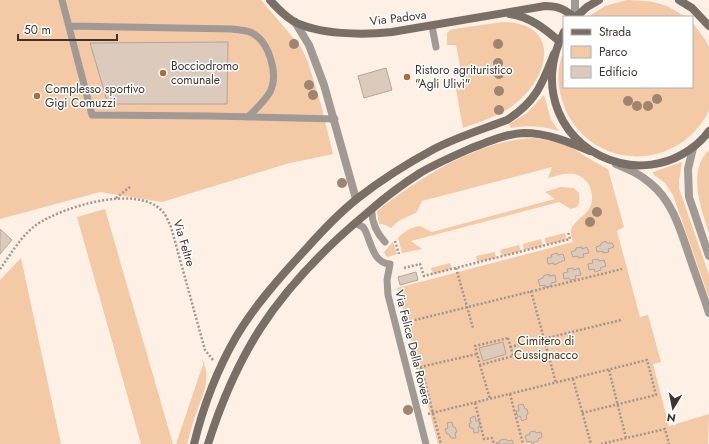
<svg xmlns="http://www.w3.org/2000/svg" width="709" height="444" font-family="Jost,sans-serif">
<rect width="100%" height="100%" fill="#fff0e5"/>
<path fill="#f3c9a6" d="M0,0H261L301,47L308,62L321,105L333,154L286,164L162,202L100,192L0,219Z
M627,0C652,1 665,2 685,17H588L605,6Z
M503,22C562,23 550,76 515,104C500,116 481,121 463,128L455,84L463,82L456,45H447V33L450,30L454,29Z
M692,22L706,41L709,48C709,62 709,77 709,91C709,97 709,103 709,109C707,118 696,130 690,136C643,177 572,153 560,92C557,78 558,64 564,51V87H692Z
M544,95L551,120L559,131C543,126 527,125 511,128L509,124L527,113Z
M533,138C546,140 559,142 570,147C583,154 595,163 608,169L624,227L617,231L640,317L648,315L661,362L653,364L669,426L709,414L708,444H438L397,288L573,242C572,239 571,236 571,233C571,221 586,217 590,207C596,194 589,178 575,174C566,172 556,176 548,178L552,167L422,201L416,213C406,217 398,220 391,228L386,225L379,224L377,211C421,177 476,141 533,138Z
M709,150V233C701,209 687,170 709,150Z
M682,162L679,181V188L709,275V298L673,195L665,183L653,174V172Z
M561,187L574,188L579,193V203L577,207L571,209L559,202L411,241L422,249L402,253L398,238C404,231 410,228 420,226L432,232L555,199L545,192Z
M105,209L173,444H141L77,217Z
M565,233L567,240L546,245L545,238Z
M541,239L543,246L524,250L523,244Z
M393,242L397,254L388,257L386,256L384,252Z
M519,245L521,251L502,256L500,250Z
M495,252L496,258L477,262L476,256Z
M21,258L61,444H0V280Z
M450,263L452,269L433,274L431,268Z
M202,358C212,381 203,392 196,414C192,424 190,434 187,444H176L200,373L203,365Z"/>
<path fill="#dccbbd" stroke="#b5a497" d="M228,42L227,104H108L90,43Z
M386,68L392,90L364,98L358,76Z
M0,229L12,240L0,254Z
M606,241L607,243H612L614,247L608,249L609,252L603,253V251L597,252L596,247L601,245V243Z
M582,247V249L587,247L589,253L583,254L584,257L578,258V256L573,257L571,252L576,250V248Z
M557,253L558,255L563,254L565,260L554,265V263L548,264L547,258L552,257L551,255Z
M598,259L599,261L604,260L606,266L600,268L601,270L595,272L594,269L589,270L588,264L593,263L592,260Z
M573,268L574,270L579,268L581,275L575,276L576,279L570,280L569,278L564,279L563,273L568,272L567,269Z
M416,272L418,280L400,285L398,277Z
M549,274V276L555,275L556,282L551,283V286L545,287V285L540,286L538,280L543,278V276Z
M503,342L506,354L483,361L479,348Z
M523,404L525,409H527L528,414L526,415L527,419L522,421L520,416L518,417L516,411H519L518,405Z
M475,416L476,421H479L480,426L478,427L479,432L474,433L473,428H470L469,424L471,423L470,418Z
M452,422L453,427H455L457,432L455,433L456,438H451L449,434H447L445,429L448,428L447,423Z
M535,431L536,433L541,432L542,437L538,439V441L532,443L531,441L527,442L525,436L530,434V432Z
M506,439L507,441L512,440L514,444H496V443L500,442V440Z"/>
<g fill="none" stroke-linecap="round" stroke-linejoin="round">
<path stroke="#a1968e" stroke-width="2.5" stroke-dasharray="2 2" stroke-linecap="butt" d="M116,198L130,187
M395,241L399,254
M404,268L420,264L424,276L570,239L568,232
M456,268L473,328
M0,269C11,254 21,236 36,225C62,207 134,185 160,209C166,214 168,221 171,227L205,350L213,360
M531,291L556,383
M403,323L622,269
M508,338L513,356L480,365L475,346Z
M510,347L621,320
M480,365L490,399
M421,367L441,444
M416,368L477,354
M609,370L626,438
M573,379L591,444
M510,394L523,444
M475,403L484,439L492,438L494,444
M428,414L647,360L656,395L582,413
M601,444L665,429L669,444"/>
<path stroke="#a19993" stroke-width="7" d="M62,0L92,115L209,116L335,119
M69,26L232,29C238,30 244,30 250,32C269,40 279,74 270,92C264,102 256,109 248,117
M432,26L436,47
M372,209C371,222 376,232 385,242
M355,223L363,227L365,230C371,242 373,263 390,264L387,280L388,295L426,444"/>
<path stroke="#a19993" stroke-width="8" d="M575,17V0
M295,22L309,45L324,85L356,199
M693,148L688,169L689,197L709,256
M616,164C628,169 640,174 650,183C673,201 681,232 690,258C696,276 703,294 709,313"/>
<path stroke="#796f66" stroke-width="8" d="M270,0C277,8 284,15 293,21C318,35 364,35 392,32L545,6C558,6 564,9 574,17
M679,0L692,8L709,26
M510,14C530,17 544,28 559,41
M576,17L587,7L599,0
M564,32C535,86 560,148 620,163C640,168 663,165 681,155C692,149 702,141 709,131
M194,444C203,407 217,370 236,337C255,305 281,276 306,249C322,231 339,213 358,198C381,180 408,163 434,149C457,137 483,129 507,120C536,102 542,84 554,54
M208,444C221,403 237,365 260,329C289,284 326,247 367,213C383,199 401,185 420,173C437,163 456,155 474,147C490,141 506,134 524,133C547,133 569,142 590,151"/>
</g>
<g fill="#9e8570">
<circle cx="294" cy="44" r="5"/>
<circle cx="498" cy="44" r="5"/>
<circle cx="498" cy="63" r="5"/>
<circle cx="499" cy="74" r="5"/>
<circle cx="309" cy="85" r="5"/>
<circle cx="499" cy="91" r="5"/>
<circle cx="313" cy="95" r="5"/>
<circle cx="657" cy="99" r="5"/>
<circle cx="628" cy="101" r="5"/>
<circle cx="637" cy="106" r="5"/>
<circle cx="648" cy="106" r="5"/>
<circle cx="499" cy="110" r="5"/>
<circle cx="342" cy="183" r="5"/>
<circle cx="597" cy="212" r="5"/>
<circle cx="590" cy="222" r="5"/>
<circle cx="408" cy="410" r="5"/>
</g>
<g fill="#ae6f35" stroke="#fff" stroke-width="1.5">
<circle cx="163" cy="73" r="4"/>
<circle cx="407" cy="77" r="4"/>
<circle cx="37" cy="96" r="4"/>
</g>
<g text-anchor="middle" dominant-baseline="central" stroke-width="3" stroke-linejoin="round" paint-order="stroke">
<g font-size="12" fill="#3b342f" stroke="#fff">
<text transform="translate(398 18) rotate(-7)">Via Padova</text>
<text transform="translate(184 243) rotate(73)">Via Feltre</text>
<text transform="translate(413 347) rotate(76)">Via Felice Della Rovere</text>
</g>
<g font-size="12" fill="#3b342f" stroke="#fff" text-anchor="start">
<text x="171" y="66">Bocciodromo<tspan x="171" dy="14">comunale</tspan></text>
<text x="415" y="70">Ristoro agrituristico<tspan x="415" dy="14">"Agli Ulivi"</tspan></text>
<text x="45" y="89">Complesso sportivo<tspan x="45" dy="14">Gigi Comuzzi</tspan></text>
</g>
<g font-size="12" fill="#4e2e10" stroke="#fff">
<text x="546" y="341">Cimitero di<tspan x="546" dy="14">Cussignacco</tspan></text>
</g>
</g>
<rect x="563" y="16" width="130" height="72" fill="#ffffff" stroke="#b1aeac"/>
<rect x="571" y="29" width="20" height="6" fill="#796f66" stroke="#b1aeac"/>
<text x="599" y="36" font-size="12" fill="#3b342f">Strada</text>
<rect x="571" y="46" width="20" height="12" fill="#f3c9a6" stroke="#b1aeac"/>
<text x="599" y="56" font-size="12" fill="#3b342f">Parco</text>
<rect x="571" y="66" width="20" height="12" fill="#dccbbd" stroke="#b1aeac"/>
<text x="599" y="76" font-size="12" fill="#3b342f">Edificio</text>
<g transform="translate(673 408) rotate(190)" stroke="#ffffff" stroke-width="3" paint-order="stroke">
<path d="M0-3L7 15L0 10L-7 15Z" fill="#3b342f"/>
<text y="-6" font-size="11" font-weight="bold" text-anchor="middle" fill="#3b342f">N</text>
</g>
<path d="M18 34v6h99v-6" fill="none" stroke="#3b342f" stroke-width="2"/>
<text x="24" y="34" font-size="12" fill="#3b342f" stroke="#ffffff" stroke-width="3" paint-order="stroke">50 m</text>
</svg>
